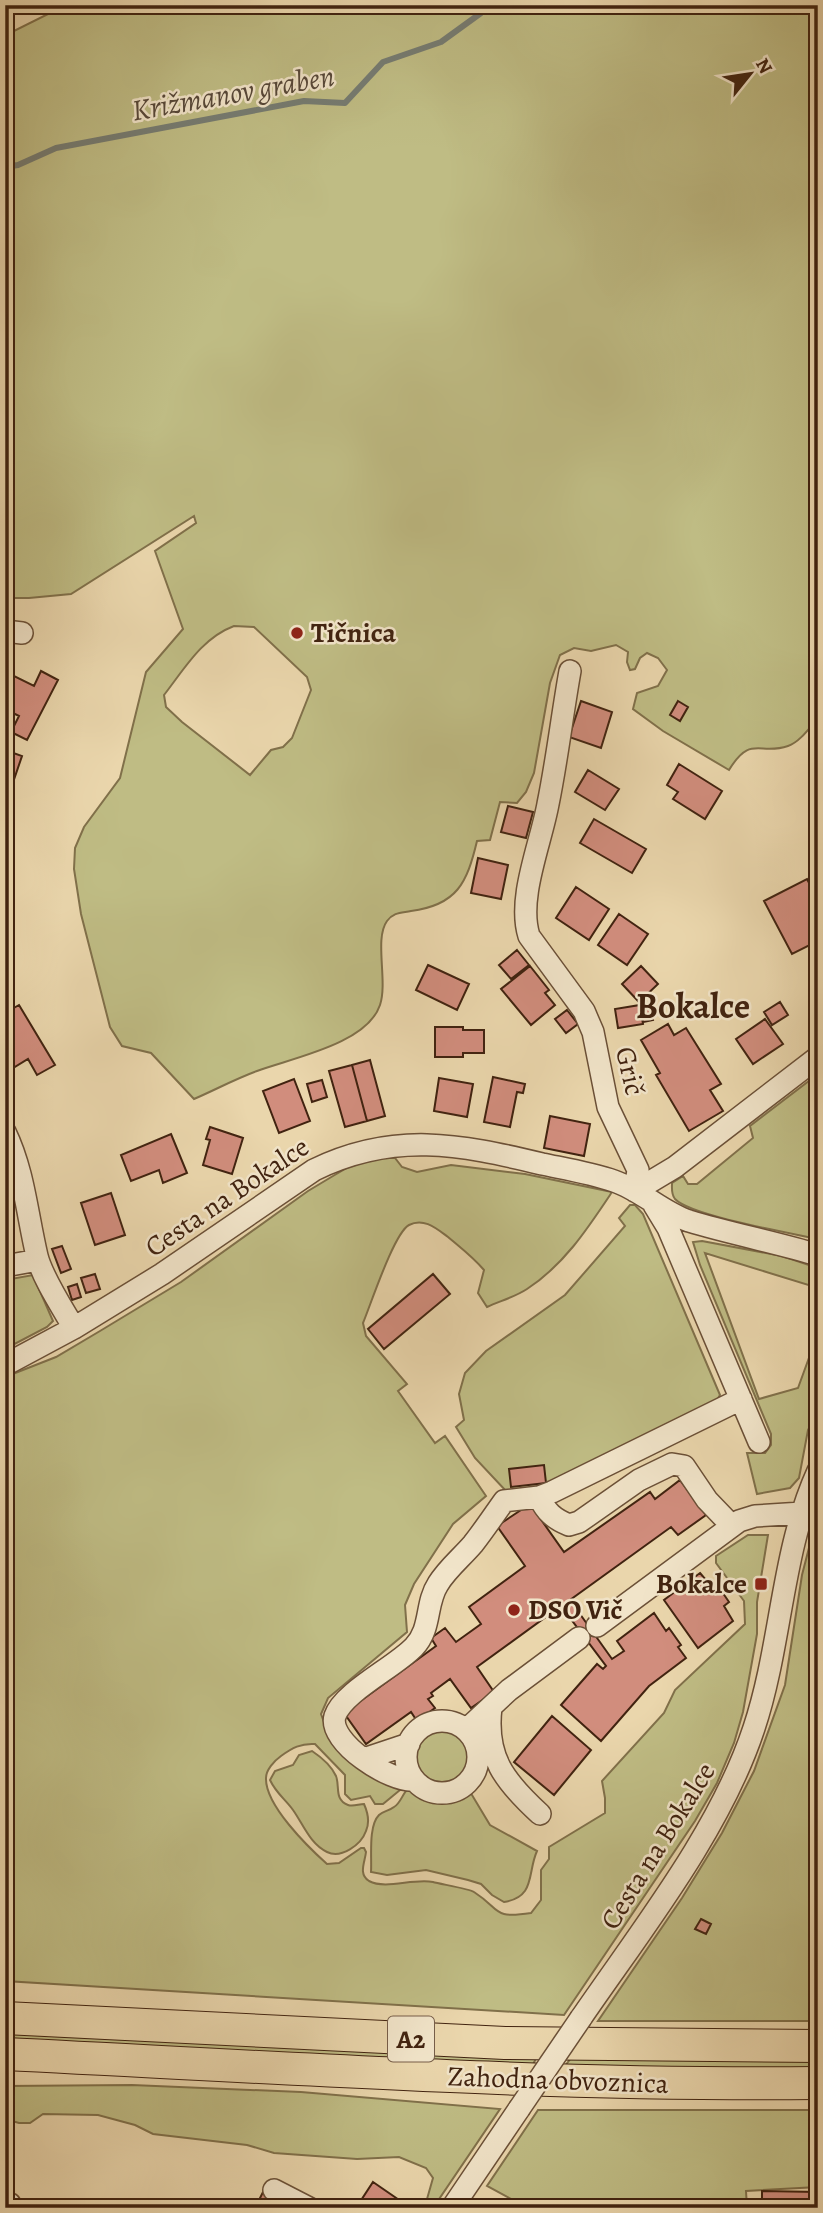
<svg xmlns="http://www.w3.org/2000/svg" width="823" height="2213" font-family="Alegreya,serif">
<rect width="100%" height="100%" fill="#ead6ac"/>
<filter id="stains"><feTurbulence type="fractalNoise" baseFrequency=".00286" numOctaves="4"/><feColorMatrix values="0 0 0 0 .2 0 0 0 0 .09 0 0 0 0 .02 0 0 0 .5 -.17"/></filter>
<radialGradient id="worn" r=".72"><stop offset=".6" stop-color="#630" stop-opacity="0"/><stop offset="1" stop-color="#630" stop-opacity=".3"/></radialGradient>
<path fill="#bfbc84" stroke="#80704a" stroke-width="2" fill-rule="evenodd" d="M66,5H818V718C810,727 800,742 788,746C759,756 751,734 729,770L663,731L633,709L637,693L658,686L667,670L658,658L647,653L640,658L635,669L630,670L627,662L628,652L616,645L591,651L574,648L560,655L550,683L534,773L526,792L517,803L500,802L490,840L477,841C467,883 457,905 411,911C401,913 394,912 387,921C374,939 388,981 380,1005C367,1044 292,1058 257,1071C235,1079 215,1090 194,1099L151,1053L122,1046L110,1027L81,914L74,869L75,848L84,827L120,778L146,672L183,629L155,551L196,523L194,516L71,594L29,598H5V25L12,32ZM234,626L254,627L307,677L311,690L292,738L283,747L271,750L250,775L182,722L166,707L164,695C185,668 202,638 234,626Z
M818,1074V1239C790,1233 691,1216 675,1199C671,1194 672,1189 672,1183L683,1176L688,1184H697L753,1138L750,1126Z
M381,1158H395L402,1167L417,1172L451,1165L525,1174L612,1192C588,1228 564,1265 527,1289C515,1297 500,1301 487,1307L478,1293L484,1270C473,1257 461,1248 448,1237C437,1229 424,1217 409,1225C394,1233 371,1304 363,1323L366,1336L407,1384L398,1391L435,1443L445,1436L486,1496L453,1524L414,1584L405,1605L407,1632L328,1698L321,1714L329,1735L401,1785L400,1790L383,1804H375L370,1796L351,1800L345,1794V1775L315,1744C301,1743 292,1748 281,1756C274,1761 266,1770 266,1778C265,1805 308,1847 327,1864L339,1863L361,1848H364L366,1852C365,1862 358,1874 369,1881C386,1890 413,1878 433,1882C440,1884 470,1889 474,1892C502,1910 491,1919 531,1913L541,1900V1870L549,1859V1847L605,1813V1798L602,1781L664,1713L675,1690L745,1624L744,1601L716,1563V1556L748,1535H768L757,1602V1634L743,1712L734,1743L717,1783L695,1821L564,2015L5,1981V1377L56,1357L100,1331L181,1282L308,1191L333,1176L357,1162Z
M630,1205H635L643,1214L720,1395L714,1405L547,1485L516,1492L506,1491L475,1458L456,1427L464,1420L459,1394L465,1373L486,1351L565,1295L625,1226L619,1218Z
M702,1241L782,1256L818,1268V1288L705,1253L759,1399L798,1388L818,1333V1411L808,1430L799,1478L790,1488L757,1494L747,1453H765L771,1445V1434L700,1265L693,1242Z
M33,1275L53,1321L47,1327L5,1349V1280Z
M818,1513V2021H598L682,1898L722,1833L754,1771L785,1685L802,1575Z
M414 1758a28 28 0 1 1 56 0a28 28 0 1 1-56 0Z
M312,1751C321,1757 331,1765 336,1776C340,1786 334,1800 348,1805C353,1807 359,1804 364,1804C368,1813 370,1822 366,1831C361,1845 341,1859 327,1852C310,1844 303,1824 293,1810C285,1799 276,1793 270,1780L275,1771L293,1765L299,1755Z
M408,1789L422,1795L449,1801L469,1790L490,1825L537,1851C527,1873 536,1897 504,1902L492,1895L481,1884L468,1880L426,1870L387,1875L371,1872C372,1857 368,1826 379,1815C383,1811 389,1811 394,1807C401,1803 402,1794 408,1789Z
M5,2033L537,2057L532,2066L5,2042Z
M571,2058L818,2060V2070L565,2066Z
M132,2085L301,2092L500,2109L435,2205L427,2199L433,2178L426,2168L399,2157L357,2159L274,2153L247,2145L153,2134L135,2125L98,2115L43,2114L30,2123H19L5,2119V2086Z
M538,2110H818V2187L746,2191L747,2208H528L487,2186Z"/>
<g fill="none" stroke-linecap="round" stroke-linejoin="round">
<path stroke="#767c72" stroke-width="6" d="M5,167L18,165L56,148L304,101L345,103L383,62L441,42L481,13L485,5"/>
</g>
<path fill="#d18d7d" stroke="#412310" stroke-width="2" d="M41,671L58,680L27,740L11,732L19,716L5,709V678L8,673L34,686Z
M581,701L612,712L601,748L569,737Z
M678,701L688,707L680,721L670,715Z
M5,750L22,756L5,806Z
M679,764L722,791L705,819L673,799L678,792L667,785Z
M588,770L619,789L605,810L575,792Z
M508,806L533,812L526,838L501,832Z
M594,819L646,849L632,873L580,843Z
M478,858L508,865L501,899L471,893Z
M807,879L818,900V941L792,954L764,901Z
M576,887L609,909L589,940L556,918Z
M619,914L648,934L627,965L598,945Z
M517,950L529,965L511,979L499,965Z
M428,965L469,984L457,1010L416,990Z
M530,966L549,990L545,993L555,1005L531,1025L501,989Z
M641,966L658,984L639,1002L622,984Z
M780,1002L788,1015L772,1025L764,1012Z
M19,1005L55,1065L37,1075L28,1059L5,1073V1034L11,1031L5,1022V1013Z
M640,1005L643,1024L618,1028L615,1009Z
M651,1008L653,1020L643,1022L641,1009Z
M567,1010L578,1024L566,1033L555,1019Z
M765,1019L783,1044L753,1064L736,1039Z
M668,1024L674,1035L686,1028L721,1084L710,1090L723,1111L689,1131L656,1075L660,1073L641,1040Z
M435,1027H463V1030H484V1053H463V1057H435Z
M370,1060L385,1116L367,1121L352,1065Z
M352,1065L367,1121L345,1127L329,1071Z
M493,1077L525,1084L523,1093L517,1092L510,1127L484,1122Z
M439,1078L473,1084L467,1117L434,1111Z
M294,1079L310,1121L279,1133L263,1091Z
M322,1080L327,1097L312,1102L307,1084Z
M550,1116L590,1124L584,1156L544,1148Z
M210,1127L243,1138L232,1174L203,1165L210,1140L206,1139Z
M171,1134L187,1173L163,1183L159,1170L131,1181L121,1155Z
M111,1193L125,1235L95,1245L81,1203Z
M62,1246L71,1269L61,1273L52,1249Z
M95,1274L100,1289L86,1293L81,1278Z
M433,1274L450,1294L384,1349L368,1329Z
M77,1284L81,1297L72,1300L68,1287Z
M544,1465L546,1483L511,1487L509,1469Z
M680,1480L706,1515L678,1535L671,1527L570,1600L612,1659L624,1651L617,1641L654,1613L666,1631L669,1628L681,1645L678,1647L686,1658L649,1686L601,1741L561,1705L597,1664L603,1669L606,1666L561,1606L477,1667L494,1692L471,1708L450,1679L431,1693L433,1696L428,1699L435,1708L417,1721L411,1712L366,1744L344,1713L436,1646L431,1638L445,1628L456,1642L481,1624L469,1607L525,1566L497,1526L530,1504L564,1552L650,1492L655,1499Z
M700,1573L711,1586L716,1583L729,1602L724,1606L733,1621L698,1648L664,1600Z
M552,1716L591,1750L554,1795L514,1762Z
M701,1919L711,1924L706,1934L695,1929Z
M373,2182L402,2202L398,2208H356Z
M762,2191L818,2192V2208H762Z
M263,2192L284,2203L282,2208H255Z"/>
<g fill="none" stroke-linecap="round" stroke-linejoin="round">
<g stroke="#6b5037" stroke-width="24">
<path id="minor" d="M5,631L22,633
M570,671C562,716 557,760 548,804C541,843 517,898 529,936L584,1011L593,1032L608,1107L638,1170L635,1191
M5,1132C24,1171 27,1214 37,1256C42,1277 63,1309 74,1328
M635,1191L675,1167L818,1057
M654,1205L668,1228L759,1442
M5,1266L38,1260
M5,1365L74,1328L162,1274L314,1170C394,1131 459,1144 542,1164C566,1169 591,1173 614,1181C641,1190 662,1212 689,1221C732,1234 775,1242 818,1255
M539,1497C546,1512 554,1519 569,1525L579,1522L639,1480L672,1464L684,1466L707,1500L732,1526
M597,1626L739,1521L755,1516L802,1513
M491,1707C485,1757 504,1781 540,1814
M406 1757a36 36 0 1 1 72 0a36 36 0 1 1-72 0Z
M466,1730L509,1690L579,1638
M364,1759L409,1744
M414,1780C391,1783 327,1742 335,1716C343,1692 395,1667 414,1647C432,1628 425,1604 438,1584C447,1569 462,1557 473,1544C484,1530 494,1515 504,1501L539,1497L552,1492L741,1399
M581,2018C642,1929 720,1831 754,1728C782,1644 781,1552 818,1471
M274,2190L309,2208
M5,2202L10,2204
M452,2208L519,2109"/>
</g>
<g stroke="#412310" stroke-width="34">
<path id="highway" d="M5,2018L505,2043L818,2046
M5,2054C276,2067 546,2086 818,2083"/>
</g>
<use href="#minor" stroke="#f1e4c9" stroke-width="21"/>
<use href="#highway" stroke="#ead6ac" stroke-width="32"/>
<g stroke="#6b5037" stroke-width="24" stroke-linecap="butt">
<path id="minor-bridge" d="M519,2109L581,2018"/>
</g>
<use href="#minor-bridge" stroke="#f1e4c9" stroke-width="21"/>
</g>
<g fill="#8f2418" stroke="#f1e4c9" stroke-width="2.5">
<circle cx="297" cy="633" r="7"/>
<rect x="754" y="1577" width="14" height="14" rx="3.5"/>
<circle cx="514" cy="1610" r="7"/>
</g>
<g text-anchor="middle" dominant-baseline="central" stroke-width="5" stroke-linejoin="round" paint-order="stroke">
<rect fill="#f1e4c9" stroke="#765d48" stroke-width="2" x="388" y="2016.5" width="46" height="45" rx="5"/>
<g font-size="26" font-weight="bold" fill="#412310">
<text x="411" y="2039">A2</text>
</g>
<g font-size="28" font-weight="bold" fill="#412310" stroke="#f1e4c9" text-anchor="start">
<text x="311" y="633">Tičnica</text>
<text x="747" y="1584" text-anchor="end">Bokalce</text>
<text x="528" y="1610">DSO Vič</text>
</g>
<g font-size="28" fill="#412310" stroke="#f1e4c9">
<text transform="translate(630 1071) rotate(77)">Grič</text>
<text transform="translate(227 1197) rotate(-34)">Cesta na Bokalce</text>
<text transform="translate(658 1846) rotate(-58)">Cesta na Bokalce</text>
<text transform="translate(558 2080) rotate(2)">Zahodna obvoznica</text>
</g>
<g font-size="30" font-style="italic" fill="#574839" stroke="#f1e4c9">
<text transform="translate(233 93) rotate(-10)">Križmanov graben</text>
</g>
<g font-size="35" font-weight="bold" fill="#412310" stroke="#f1e4c9">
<text x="693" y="1006">Bokalce</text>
</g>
</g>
<rect width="823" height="2213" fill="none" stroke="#ead6ac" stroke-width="28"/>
<rect x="7" y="7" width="809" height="2199" fill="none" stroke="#412310" stroke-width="3.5"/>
<rect x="14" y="14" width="795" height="2185" fill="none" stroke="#412310" stroke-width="2"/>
<g transform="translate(750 74) rotate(60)" stroke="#f1e4c9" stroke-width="5" paint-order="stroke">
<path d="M0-5L12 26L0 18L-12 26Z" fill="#412310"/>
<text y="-10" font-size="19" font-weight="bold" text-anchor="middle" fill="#412310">N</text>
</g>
<rect width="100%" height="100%" filter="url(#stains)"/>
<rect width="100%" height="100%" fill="url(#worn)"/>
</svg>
